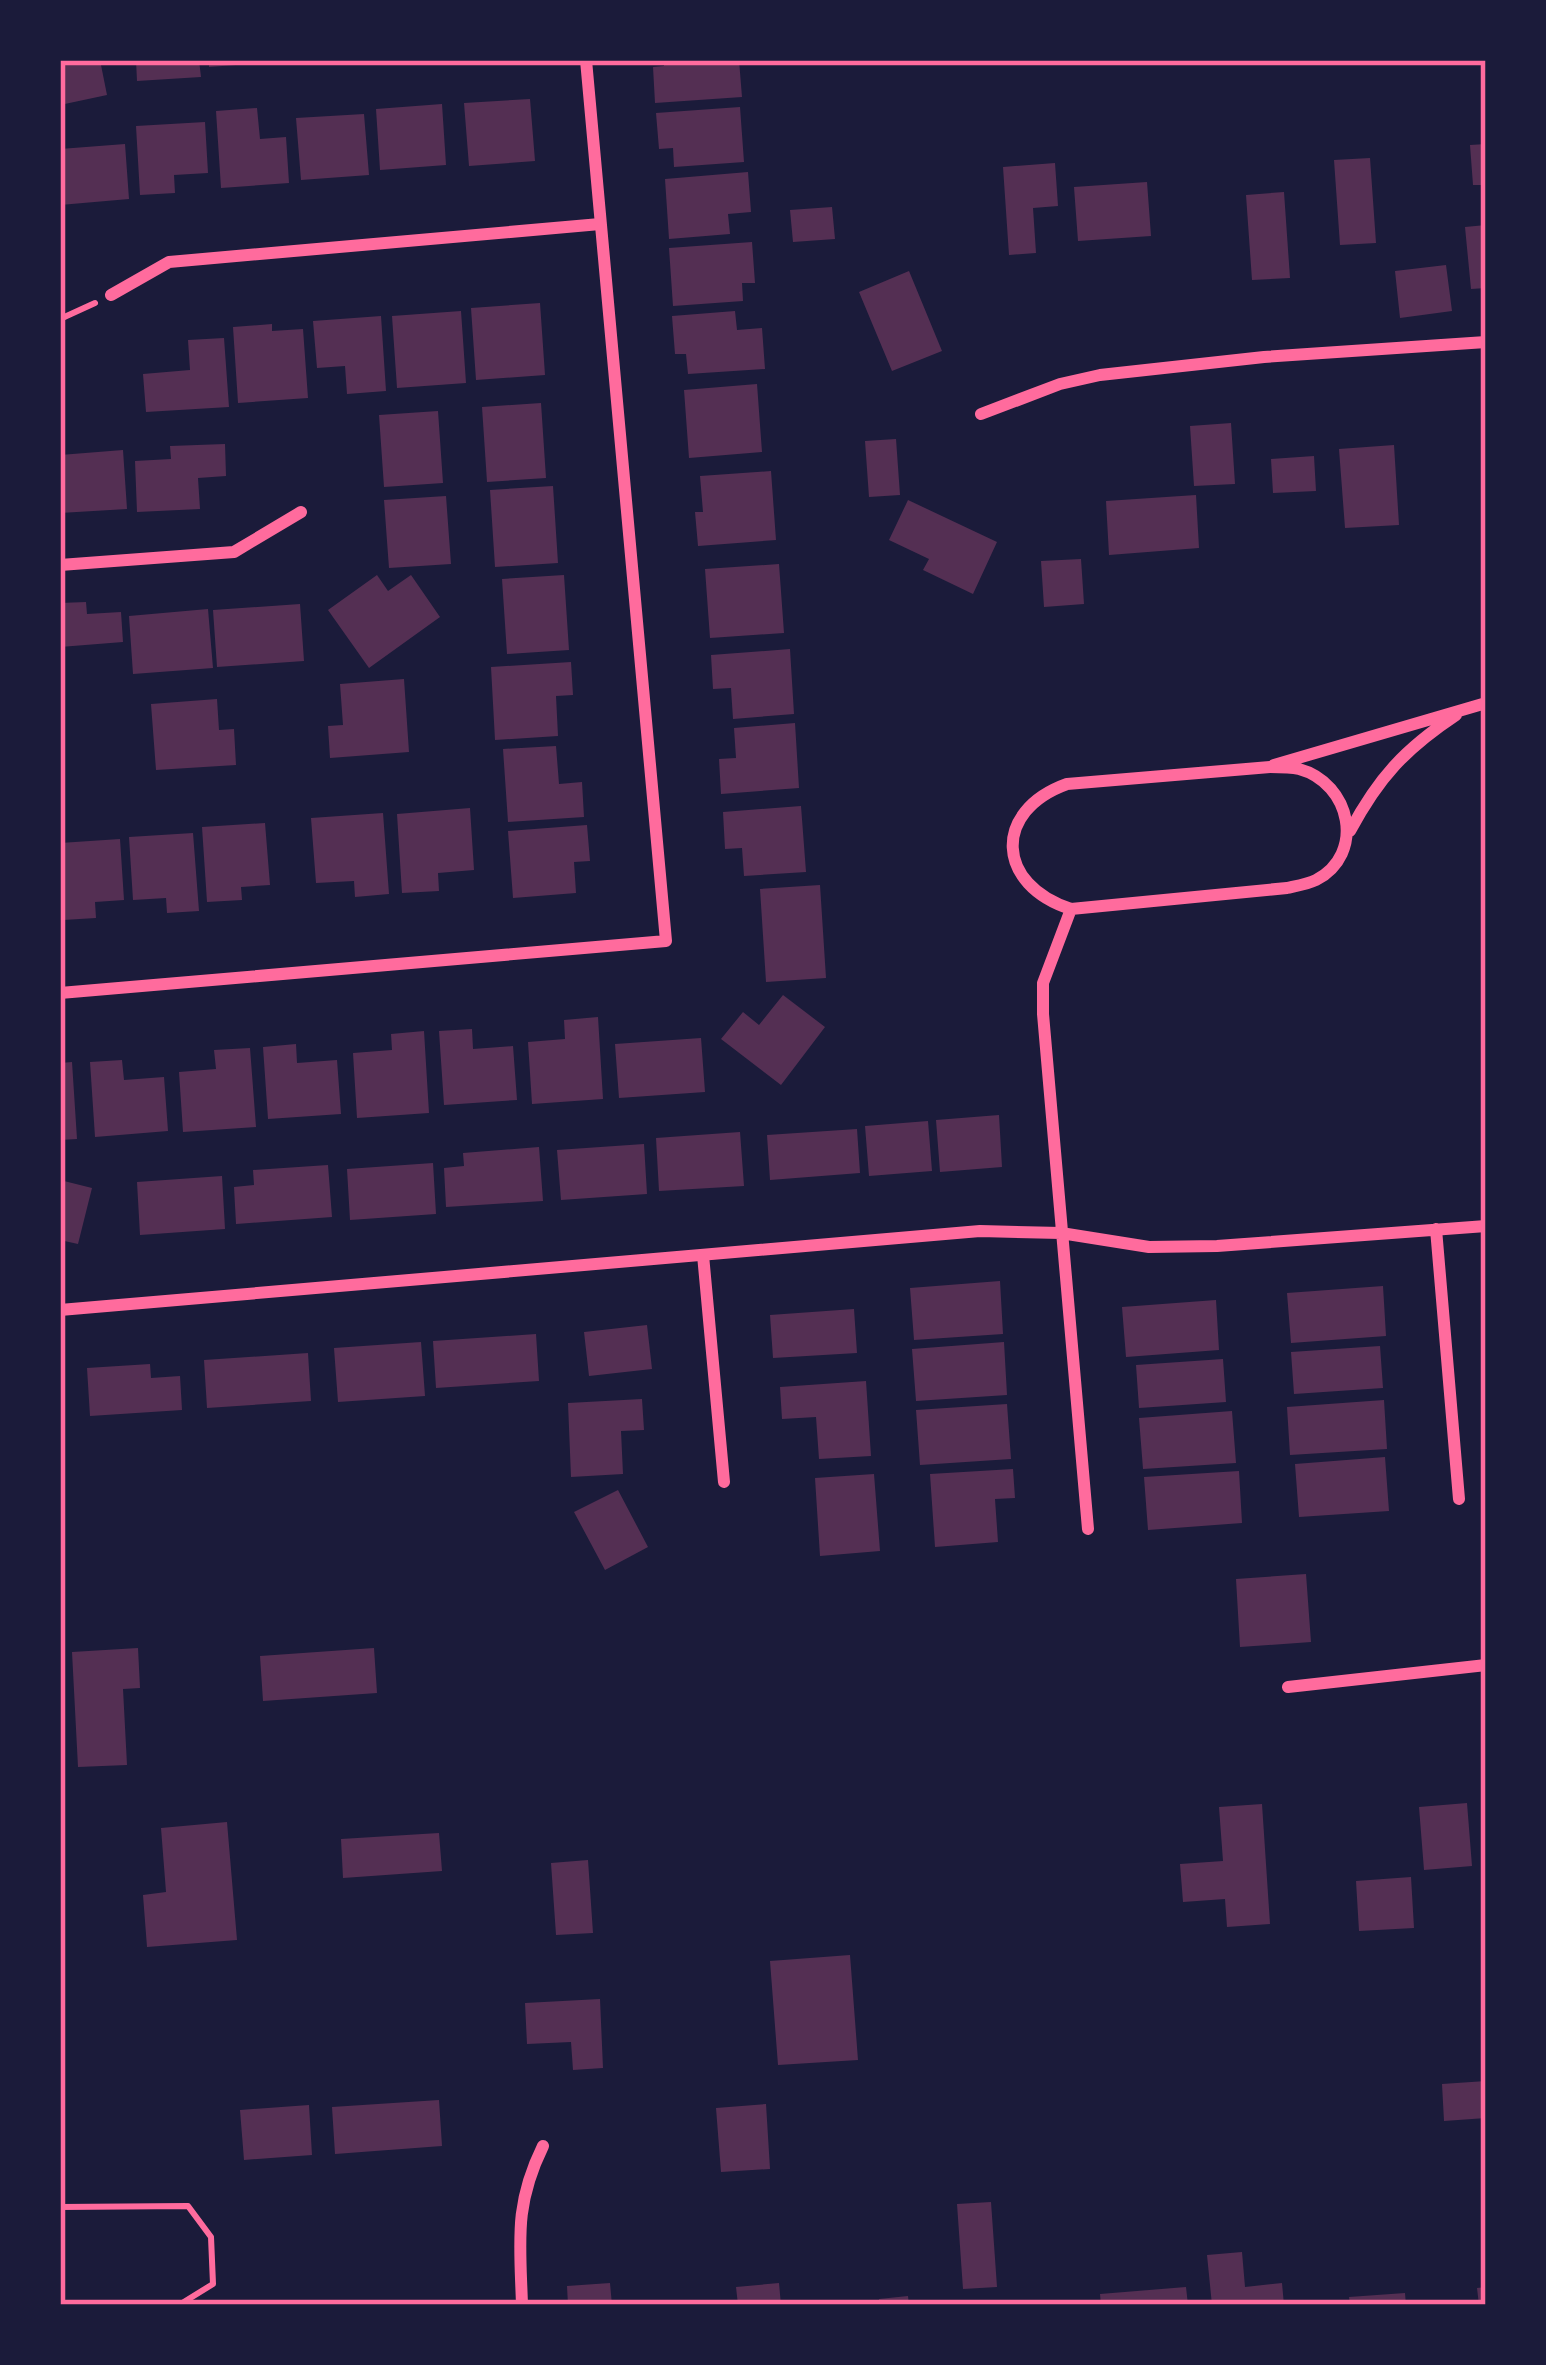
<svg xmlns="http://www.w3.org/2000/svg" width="1546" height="2365" font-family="Montserrat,sans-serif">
<rect width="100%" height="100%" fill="#1b1b3a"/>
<path fill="#542f53" d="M60,60H100L107,95L60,105Z
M136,60H199L201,77L137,81Z
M209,60H263V63L209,67Z
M664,60H739L742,97L655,103L653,67L664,66Z
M530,99L535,161L469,166L464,103Z
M442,104L446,165L380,170L376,109Z
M740,107L744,162L674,167L673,148L659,149L656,113Z
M257,108L260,139L286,137L289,183L221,188L216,111Z
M364,114L369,175L301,180L296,118Z
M205,122L208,173L174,175L175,193L140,195L136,126Z
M125,144L129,199L60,205V149Z
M1486,144V185H1473L1470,145Z
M1370,158L1376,243L1340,245L1334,160Z
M1055,163L1058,206L1033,208L1036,253L1009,255L1003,167Z
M748,172L751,212L728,214L730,234L669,239L665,179Z
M1147,182L1151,236L1078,241L1074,187Z
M1284,192L1290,278L1252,280L1246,195Z
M832,207L835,239L793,242L790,210Z
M1486,225V288L1471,289L1465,227Z
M752,242L755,283H742L743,301L673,306L669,248Z
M1446,265L1452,311L1400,318L1395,271Z
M909,271L942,351L892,371L859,292Z
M540,303L545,375L476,380L471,308Z
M461,311L466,383L397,388L392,316Z
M735,311L737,330L762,328L765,369L688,374L686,354H675L672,316Z
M381,316L386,391L347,394L345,366L317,368L313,321Z
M272,324V331L303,329L308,398L238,403L233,327Z
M224,338L229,407L146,412L143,374L190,370L188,340Z
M757,384L762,452L689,458L684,390Z
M541,403L546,478L487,482L482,407Z
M438,411L443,483L384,487L379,415Z
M1231,423L1235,484L1194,486L1190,426Z
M896,439L900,495L869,497L865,441Z
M225,444L226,476L198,478L200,509L137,512L135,461L171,459L170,446Z
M1394,445L1399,525L1345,528L1339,449Z
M123,450L127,509L60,513V455Z
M1314,456L1316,491L1273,493L1271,459Z
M771,471L776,540L698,546L695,512H703L700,476Z
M553,486L558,563L495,567L490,490Z
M1196,495L1199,548L1109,555L1106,501Z
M446,496L451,564L389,568L384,500Z
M908,500L997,542L973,594L923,570L929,559L889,540Z
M1081,559L1084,604L1044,607L1041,561Z
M779,564L784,633L710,638L705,569Z
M377,575L388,591L411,575L440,617L369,668L328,610Z
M564,575L569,650L507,654L502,579Z
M86,602L87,614L121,612L123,642L60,647V603Z
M300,604L304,661L217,667L213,610Z
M208,609L213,668L133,674L129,616Z
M790,649L794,714L733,719L731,688L713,689L711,655Z
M571,662L573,695L556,696L558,736L495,740L491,667Z
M404,679L409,752L330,758L328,726L343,725L340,684Z
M217,699L219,730L234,729L236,765L156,770L151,704Z
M795,723L799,788L721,794L719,759L736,758L734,728Z
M556,746L559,784L582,782L584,817L508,822L503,749Z
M801,806L806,872L744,876L742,848L725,849L723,812Z
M470,808L474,870L438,873L439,891L402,893L397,814Z
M383,813L389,894L355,897L354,881L316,883L311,818Z
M265,823L270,885L241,887L242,900L207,902L202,827Z
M587,825L590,861L574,862L576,893L513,898L508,831Z
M193,833L199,911L167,913L166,898L133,900L129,837Z
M120,839L124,900L95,902L96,918L63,920L60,843Z
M820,885L826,978L766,982L760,889Z
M783,995L825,1027L781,1085L721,1039L743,1012L759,1025Z
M598,1017L603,1099L532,1104L528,1042L565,1039L564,1020Z
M472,1029L473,1049L513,1046L517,1100L444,1105L439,1031Z
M424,1031L429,1113L357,1118L353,1053L392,1050L391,1034Z
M701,1038L705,1092L619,1098L615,1044Z
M296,1044L297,1063L337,1060L341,1114L268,1119L263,1047Z
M250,1048L256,1127L183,1132L179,1072L216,1069L214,1050Z
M122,1060L124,1080L164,1077L168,1131L95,1137L90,1062Z
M72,1062L77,1139L60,1140V1063Z
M999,1115L1002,1167L940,1172L936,1120Z
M928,1121L932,1171L869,1176L865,1126Z
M857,1129L860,1173L770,1180L767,1135Z
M740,1132L744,1186L659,1191L656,1138Z
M644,1144L647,1194L561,1200L557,1150Z
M539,1147L543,1201L446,1207L444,1168L464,1166L463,1153Z
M433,1163L436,1214L350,1220L347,1169Z
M328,1165L332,1217L236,1224L234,1187L254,1185L253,1170Z
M222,1176L225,1229L140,1235L137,1182Z
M60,1180L92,1188L78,1244L60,1240Z
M1000,1281L1003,1334L914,1340L910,1288Z
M1383,1286L1386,1336L1291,1343L1287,1293Z
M1216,1300L1219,1350L1126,1357L1122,1307Z
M854,1309L857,1353L773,1358L770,1315Z
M647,1325L652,1369L589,1376L584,1332Z
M536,1334L539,1381L436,1388L433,1341Z
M421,1342L425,1396L338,1402L334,1348Z
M1004,1342L1007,1395L916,1401L912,1349Z
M1380,1346L1383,1388L1294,1394L1291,1352Z
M308,1353L311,1401L207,1408L204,1360Z
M1223,1359L1226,1402L1139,1408L1136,1365Z
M150,1364L151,1378L180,1376L182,1410L90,1416L87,1368Z
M866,1381L871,1456L819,1459L816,1417L782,1419L780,1387Z
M642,1399L644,1430L621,1431L623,1474L571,1477L568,1403Z
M1384,1400L1387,1449L1290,1455L1287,1407Z
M1007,1404L1011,1459L920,1465L916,1410Z
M1232,1411L1236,1463L1143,1469L1139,1418Z
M1385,1457L1389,1511L1299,1517L1295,1464Z
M1013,1469L1015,1498L995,1499L998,1542L935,1547L930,1474Z
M1239,1471L1242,1523L1148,1530L1144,1477Z
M874,1474L880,1551L820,1556L815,1478Z
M618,1490L648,1547L605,1570L574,1512Z
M1306,1574L1311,1642L1240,1647L1236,1579Z
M138,1648L140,1688L123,1689L127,1765L78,1767L72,1652Z
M374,1648L377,1693L263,1701L260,1656Z
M1467,1803L1472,1866L1424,1870L1419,1807Z
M1262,1804L1270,1924L1227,1927L1225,1899L1183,1902L1180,1864L1223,1861L1219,1807Z
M227,1822L237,1940L147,1947L143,1895L166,1892L161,1828Z
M439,1833L442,1871L343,1878L341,1839Z
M588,1860L593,1933L556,1935L551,1863Z
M1411,1877L1414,1928L1359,1931L1356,1881Z
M850,1955L858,2060L778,2065L770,1961Z
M600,1999L603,2068L573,2070L571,2042L527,2044L525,2003Z
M1486,2081V2118L1444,2121L1442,2084Z
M439,2100L442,2146L335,2154L332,2107Z
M766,2104L770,2169L721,2172L716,2108Z
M309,2105L312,2155L244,2160L240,2110Z
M991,2202L997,2287L963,2289L957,2204Z
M1242,2252L1245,2287L1282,2283L1284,2305H1212L1207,2255Z
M610,2283L612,2305H568L567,2286Z
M779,2283L781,2305H738L736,2287Z
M1186,2287L1188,2305H1101L1100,2294Z
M1486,2287V2305H1479L1477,2288Z
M1405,2293L1406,2305H1350L1349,2297Z
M908,2296L909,2305H879V2299Z"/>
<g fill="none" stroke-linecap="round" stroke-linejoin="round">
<path stroke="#ff6b9d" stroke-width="6" d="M60,319L95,303
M60,2207L188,2206L211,2237L213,2284L179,2305"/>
<path stroke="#ff6b9d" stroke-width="12" d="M111,295L169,262L600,224
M981,414L1060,384L1100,375L1264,357L1486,342
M60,565L234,552L301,512
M1274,765L1486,703
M1270,767C1279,767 1291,767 1299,769C1351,783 1366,854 1316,880C1308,884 1296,886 1287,888L1071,909C996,885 992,811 1067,784Z
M1350,831C1379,777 1405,749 1456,715
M1071,909L1043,983V1014L1088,1529
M60,993L666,941L586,60
M1436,1229L1459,1499
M703,1255L724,1482
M60,1310L980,1231L1061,1233L1149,1247L1217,1246L1486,1226
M1288,1687L1486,1665
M522,2305C520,2241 514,2205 543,2146"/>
</g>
<rect width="1546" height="2365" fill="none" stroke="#1b1b3a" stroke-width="126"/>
<rect x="63" y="63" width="1420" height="2239" fill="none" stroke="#ff6b9d" stroke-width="4.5"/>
</svg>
